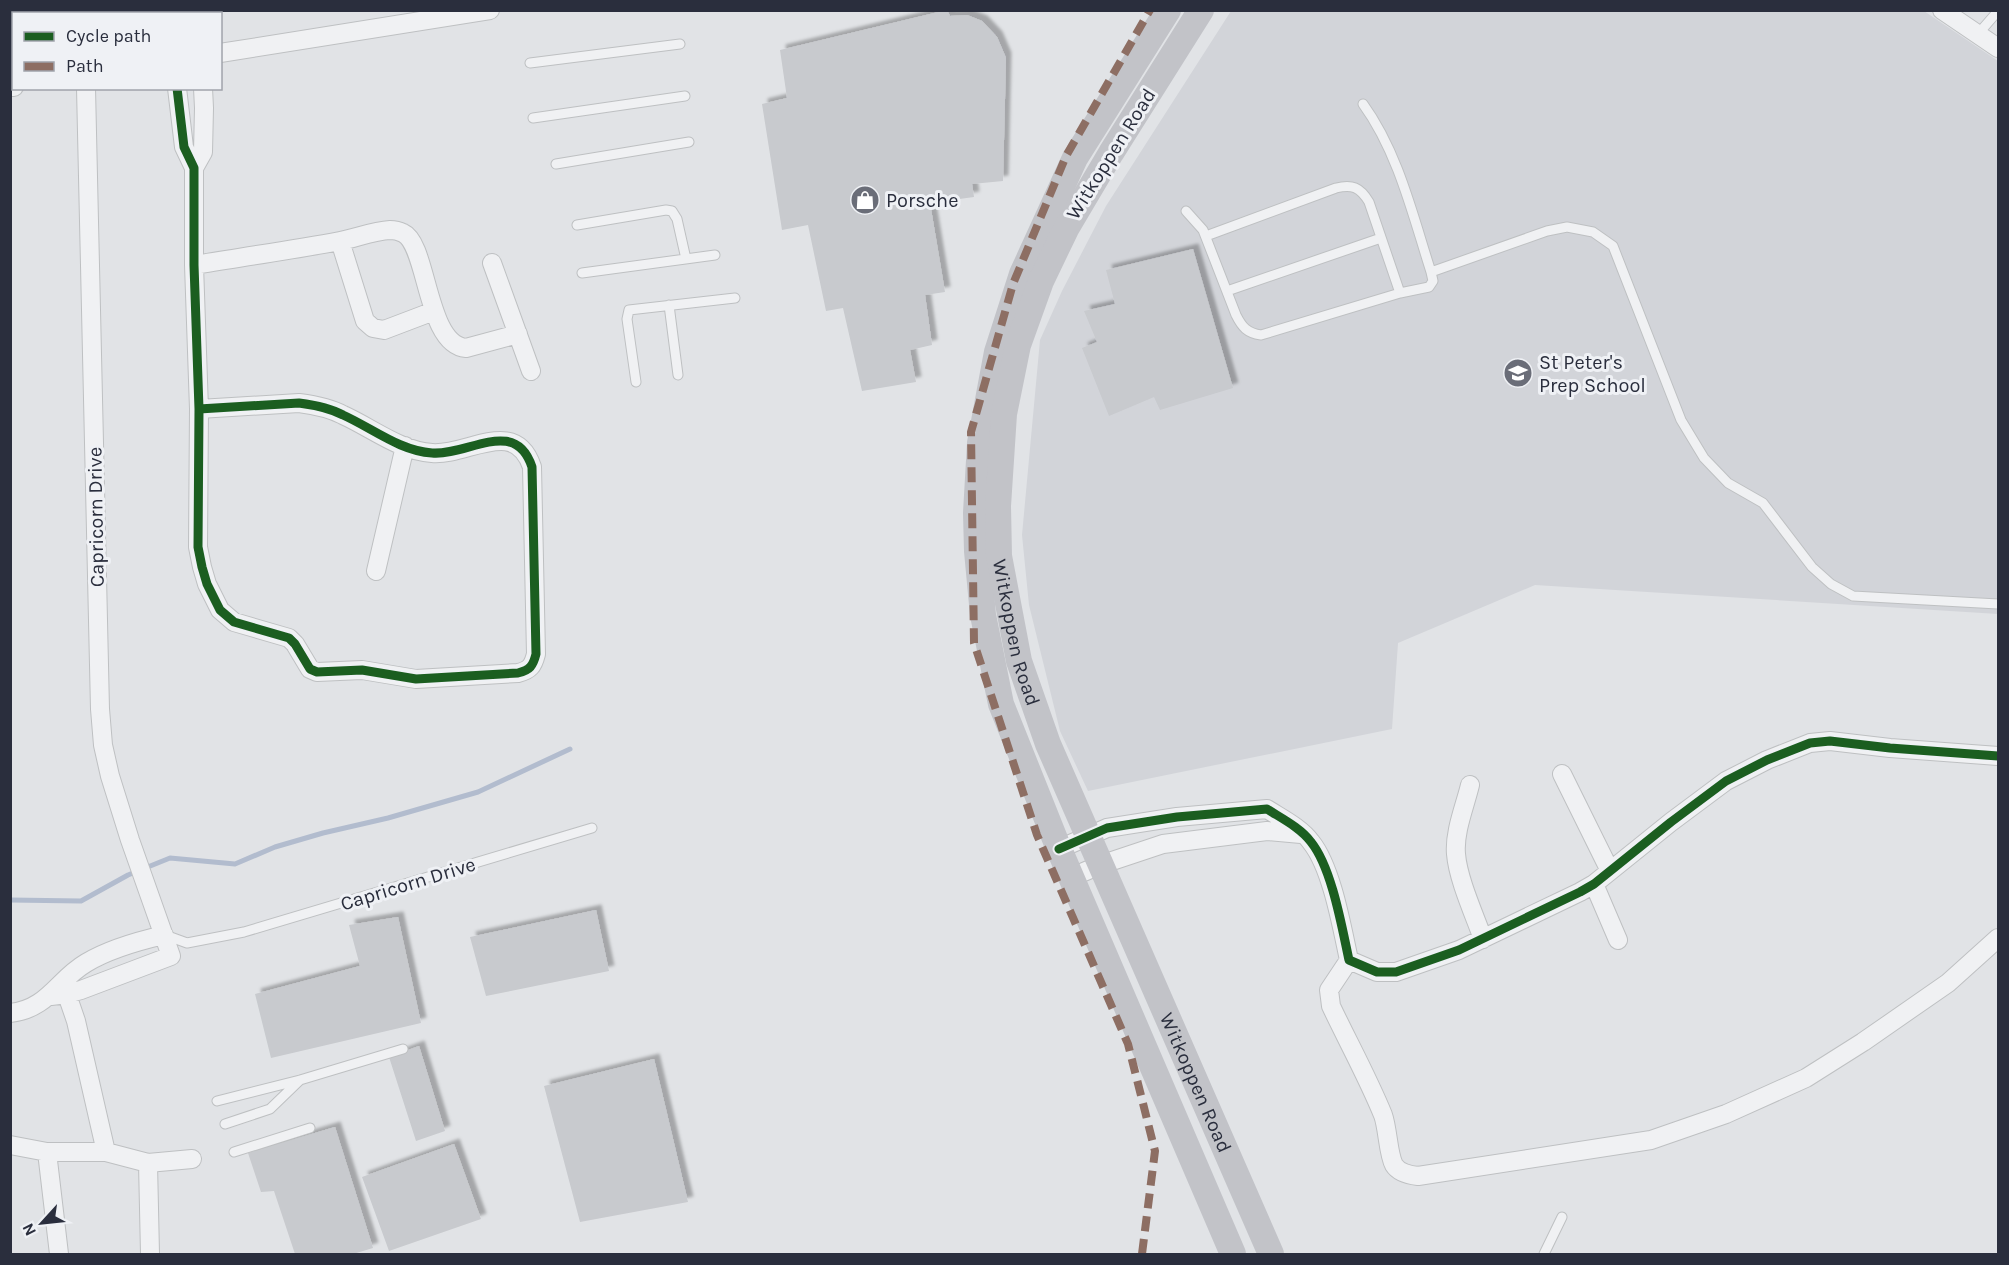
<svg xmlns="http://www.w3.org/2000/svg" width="2009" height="1265" font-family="Karla,sans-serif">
<defs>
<filter id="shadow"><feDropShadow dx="5.5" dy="-5.5" stdDeviation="1.5" flood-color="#0004"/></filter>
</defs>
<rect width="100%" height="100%" fill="#e1e3e6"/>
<path fill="#d2d4d9" d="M1231,11H1924L1998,61V614L1535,585L1398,643L1392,729L1088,791L1060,731L1029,605L1022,535L1040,340L1062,291L1106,206Z"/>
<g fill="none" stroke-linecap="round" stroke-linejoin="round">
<path stroke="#b2bcce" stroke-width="5" d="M10,900L81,901L128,875L170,858L235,864L275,847L323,833L388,818L478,792L570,749"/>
</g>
<path fill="#c8cace" filter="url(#shadow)" d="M947,10L950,16L967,15L982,21L997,37L1006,58L1003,181L972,184L974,197L930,203L945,292L925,295L932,345L910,350L916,382L862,391L843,308L826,311L808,225L782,230L762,104L787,98L780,50Z
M1193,249L1233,388L1160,410L1154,397L1109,416L1082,348L1097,342L1084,311L1115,304L1106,270Z
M596,910L609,971L486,996L470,937Z
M398,917L421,1023L271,1058L255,994L360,966L349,925Z
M419,1046L445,1131L416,1141L389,1057Z
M654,1059L688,1202L580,1222L544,1086Z
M335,1127L373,1248L353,1254H295L274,1191L261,1192L248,1153Z
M454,1144L481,1219L389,1251L362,1177Z"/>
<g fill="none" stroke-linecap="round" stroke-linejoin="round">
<g stroke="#bec0c2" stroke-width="11">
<path id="service" d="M1978,34L1998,11
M530,63L680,44
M533,118L685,96
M556,164L689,142
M1186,211L1203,230L1236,315C1242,327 1247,333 1261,335L1400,293L1429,287L1433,281L1431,272C1413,216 1398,152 1363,104
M577,225L666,210L672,211L677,219L686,259
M1206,236L1336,188C1352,184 1360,187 1369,202L1400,293
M1431,272L1547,231L1567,227L1593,232L1613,246L1681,420L1704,458L1728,483L1763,503L1812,567L1831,584L1853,596L1998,604
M582,273L715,255
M1227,291L1381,238
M669,305L678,375
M636,382L627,319L629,310L735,298
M165,935L187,943L244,932L592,828
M217,1101L300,1080L403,1049
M225,1124L270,1109L300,1080
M234,1152L310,1128
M1544,1254L1562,1217"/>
</g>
<g stroke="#bec0c2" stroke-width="20">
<path id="minor" d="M99,10L100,14
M1942,10L1998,48
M220,53L490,10
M10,87H14
M177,88L184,147L194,168V265L199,409L198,547L202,567L207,584L220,610L234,622L289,638L295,644L310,669L317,672L362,670L416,679L518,673C530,670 533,666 536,654L532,467C515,416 468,456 432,453C400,451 372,428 343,415C330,408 314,405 299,403L199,409
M194,168L203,152L204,108L203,88
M340,241L365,321L373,328L384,330L434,311
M492,263L531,371
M194,265C243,257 292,250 340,241C356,238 373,231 390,230C394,230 399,231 403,233C428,244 426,345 466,348L518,334
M376,571L405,446
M1562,774L1610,871
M1470,785C1465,806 1454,832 1456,854C1458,879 1474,914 1483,939
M1059,849L1107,828L1177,817L1267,809C1281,818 1301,828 1311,842C1332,868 1342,928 1349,960L1377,972H1396L1459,950L1580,892L1594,884L1671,822L1726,781L1767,760L1810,743L1830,741L1890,748L1998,756
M1072,877L1100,865L1163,844L1267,831L1301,834
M1594,884L1618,940
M1349,960L1329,990L1331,1006C1348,1042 1368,1078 1383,1115C1388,1129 1388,1154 1394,1165C1399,1173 1409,1175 1418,1176L1651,1140L1726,1114L1806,1078L1863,1042L1948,983L1998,938
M63,983L76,1021L106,1152
M51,996L67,994L81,990L171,956L130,840L110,776L103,745L100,709L86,88
M10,1013C48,1009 57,980 86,963C109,949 138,941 164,935
M10,1145L47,1152L59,1254
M47,1152H106L148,1163
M150,1254L148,1163L192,1159"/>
</g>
<use href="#service" stroke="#f0f1f3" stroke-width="9"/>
<use href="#minor" stroke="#f0f1f3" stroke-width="18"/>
<g stroke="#c2c3c8" stroke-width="26">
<path d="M1168,10L1075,158L1022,274L997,352L980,443L976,513L977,551L983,615L1001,704L1059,849L1233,1254"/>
<path id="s1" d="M1201,10L1111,153L1066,229L1041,281L1018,345L1004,414L998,506L999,556L1019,661L1048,744L1271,1254"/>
</g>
<path stroke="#8d6e63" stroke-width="8" stroke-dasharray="15 8" stroke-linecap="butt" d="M1142,1254L1155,1151L1128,1044L1037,835L974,643L971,432L1013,284L1066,156L1150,10"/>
<g stroke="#eff1f5" stroke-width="13">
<path id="cycleway" d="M177,88L184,147L194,168V265L199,409L198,547L202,567L207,584L220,610L234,622L289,638L295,644L310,669L317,672L362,670L416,679L518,673C530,670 533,666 536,654L532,467C515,416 468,456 432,453C400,451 372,428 343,415C330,408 314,405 299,403L199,409
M1059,849L1107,828L1177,817L1267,809C1281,818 1301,828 1311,842C1332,868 1342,928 1349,960L1377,972H1396L1459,950L1580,892L1594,884L1671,822L1726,781L1767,760L1810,743L1830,741L1890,748L1998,756"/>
</g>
<use href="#cycleway" stroke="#1b5e20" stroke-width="9"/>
</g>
<defs>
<g id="shop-disc" transform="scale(1.5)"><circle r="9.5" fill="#6a6d78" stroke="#eff1f5"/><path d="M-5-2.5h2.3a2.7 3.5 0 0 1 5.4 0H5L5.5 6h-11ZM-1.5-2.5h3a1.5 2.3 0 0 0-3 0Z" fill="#fff"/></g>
<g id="school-disc" transform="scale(1.5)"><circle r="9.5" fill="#6a6d78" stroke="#eff1f5"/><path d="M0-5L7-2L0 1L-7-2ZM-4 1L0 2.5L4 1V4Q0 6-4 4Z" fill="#fff"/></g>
</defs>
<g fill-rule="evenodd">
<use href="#shop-disc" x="865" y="200"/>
<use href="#school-disc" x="1518" y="373"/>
</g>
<g text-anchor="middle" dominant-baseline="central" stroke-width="6" stroke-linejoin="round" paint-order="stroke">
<g font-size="20" fill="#2a2e3d" stroke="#eff1f5">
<text transform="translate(1111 154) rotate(-58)">Witkoppen Road</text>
<text transform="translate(96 517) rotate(-91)">Capricorn Drive</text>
<text stroke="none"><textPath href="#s1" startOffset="674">Witkoppen Road</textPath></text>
<text transform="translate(408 884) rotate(-17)">Capricorn Drive</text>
<text stroke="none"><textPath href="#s1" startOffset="1160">Witkoppen Road</textPath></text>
</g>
<g font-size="20" fill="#2a2e3d" stroke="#eff1f5" text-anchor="start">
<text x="886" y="200">Porsche</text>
<text x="1539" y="362">St Peter's<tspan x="1539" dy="23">Prep School</tspan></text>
</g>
</g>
<rect width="2009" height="1265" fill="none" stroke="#2a2e3d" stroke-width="24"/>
<rect x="12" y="12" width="210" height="78" fill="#eff1f5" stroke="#a0a3ab" stroke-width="1.5"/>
<rect x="24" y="32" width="30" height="9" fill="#1b5e20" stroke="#a0a3ab" stroke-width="1.5"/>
<text x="66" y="42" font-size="18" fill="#2a2e3d">Cycle path</text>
<rect x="24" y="62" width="30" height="9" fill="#8d6e63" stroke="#a0a3ab" stroke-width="1.5"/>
<text x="66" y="72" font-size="18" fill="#2a2e3d">Path</text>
<g transform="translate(42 1223) rotate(243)" stroke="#eff1f5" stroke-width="4.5" paint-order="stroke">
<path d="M0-4.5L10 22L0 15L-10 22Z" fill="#2a2e3d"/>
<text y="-9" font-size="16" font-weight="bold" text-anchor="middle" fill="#2a2e3d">N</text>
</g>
</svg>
